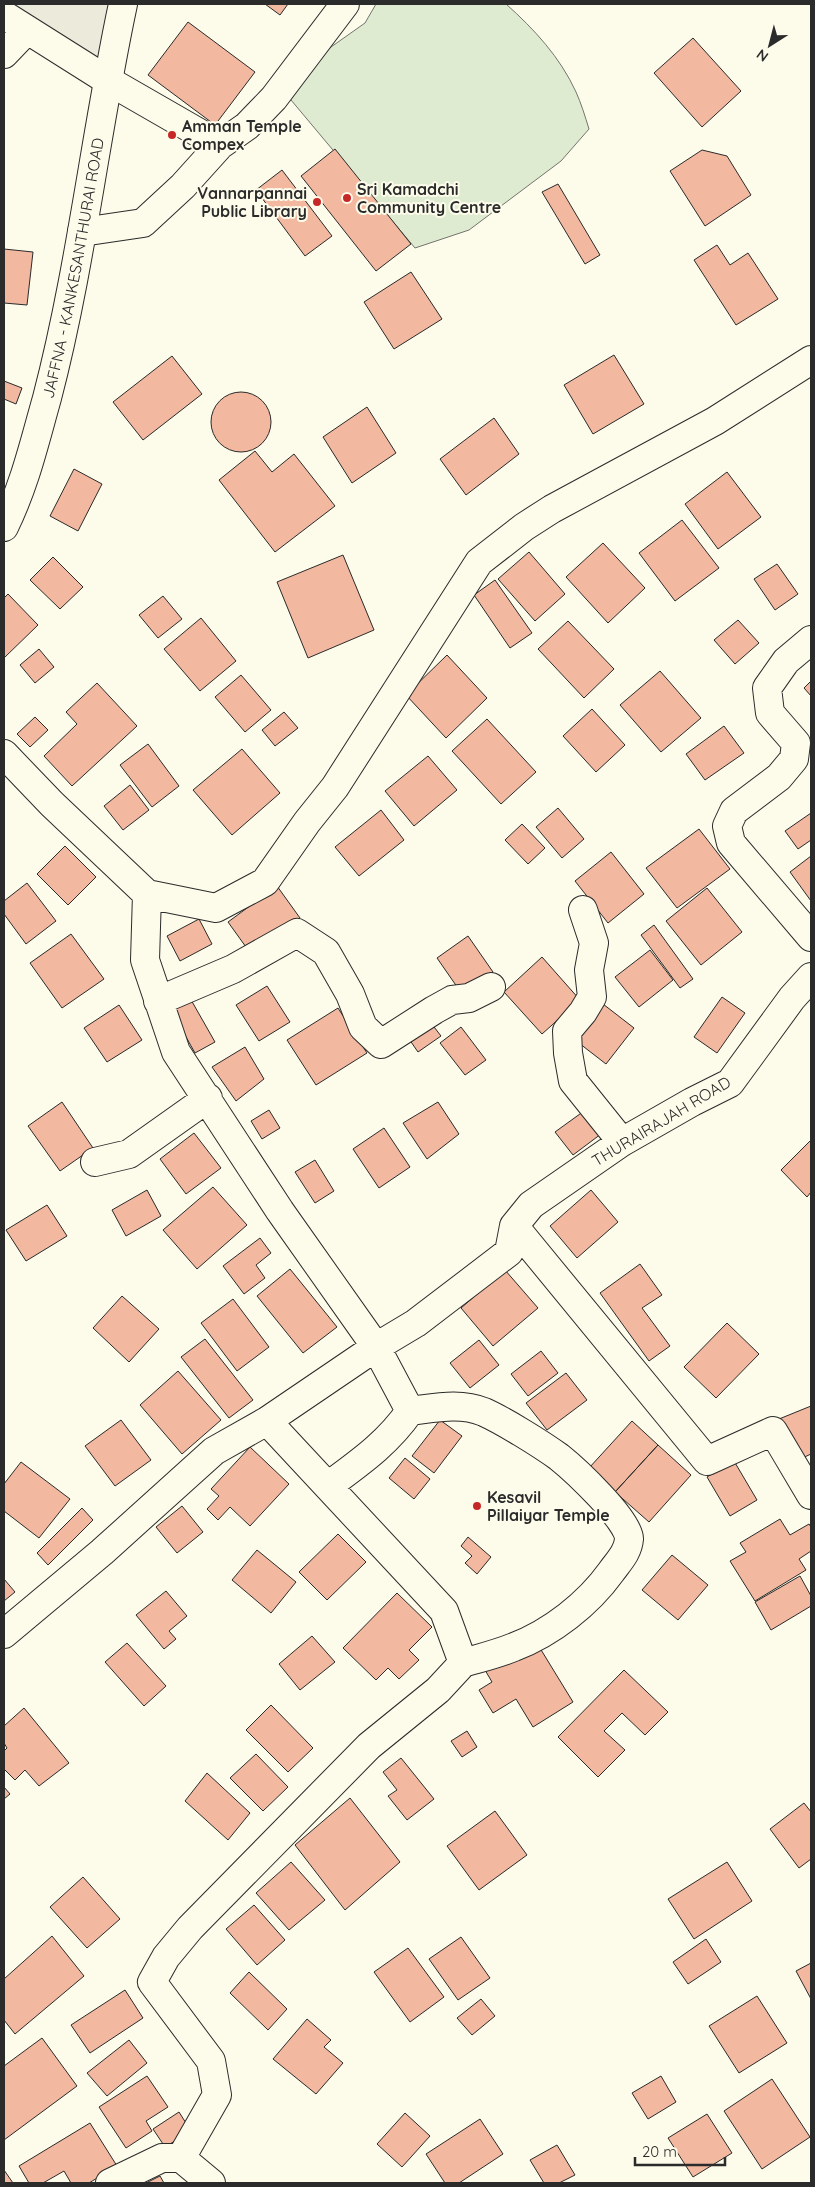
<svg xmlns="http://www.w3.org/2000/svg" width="815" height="2187" font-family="Quicksand,sans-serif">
<rect width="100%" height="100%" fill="#fdfbea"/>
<path fill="#deebd1" stroke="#74746e" d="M376,4H506C534,29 560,57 576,92C581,103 585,116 589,129L561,161L469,230L415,248L286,94L331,47L365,23Z"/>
<path fill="#eceadb" stroke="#74746e" d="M4,4H123L107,80Z"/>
<path fill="#f2b8a0" stroke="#2b2b2b" d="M265,4H288L280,15Z
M188,22L255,72L215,125L148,75Z
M693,38L741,91L702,127L654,73Z
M335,149L411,244L376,271L301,176Z
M702,150L727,156L751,195L705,226L670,171Z
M282,170L332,236L305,256L256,190Z
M558,184L600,255L585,264L542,192Z
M717,245L730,265L748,253L778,299L736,325L694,260Z
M4,249L33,252L27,305L4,303Z
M411,272L442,319L394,349L364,302Z
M614,355L644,404L593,434L564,385Z
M172,356L202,394L143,440L113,402Z
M4,381L22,388L16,404L4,399Z
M211 422a30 30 0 1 1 60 0a30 30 0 1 1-60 0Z
M367,407L396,453L352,483L323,437Z
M494,418L519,454L466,495L440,459Z
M255,451L272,472L294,454L335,506L275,552L219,480Z
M74,469L102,484L78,531L50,516Z
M727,472L761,517L718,549L685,504Z
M682,520L719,568L675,601L639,553Z
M603,543L645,588L608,623L566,577Z
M529,552L565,594L535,621L498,579Z
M343,555L374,630L308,658L277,582Z
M53,557L83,587L60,609L30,580Z
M777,564L798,594L775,610L754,579Z
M495,580L532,633L510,648L474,595Z
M8,594L38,625L4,658V598Z
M163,596L182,619L158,638L139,615Z
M201,618L236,661L200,691L164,649Z
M738,620L759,643L735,664L714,640Z
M568,621L614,669L584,698L538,649Z
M39,649L54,667L35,683L20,665Z
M447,655L487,698L446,738L406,695Z
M660,671L701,718L661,752L620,705Z
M241,675L271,710L245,732L215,697Z
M811,681V696L804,688Z
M97,683L137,726L72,786L44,756L77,724L66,712Z
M592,709L625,745L596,772L563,736Z
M284,712L298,728L275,746L262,730Z
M35,717L48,730L30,747L17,734Z
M487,719L536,772L501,804L452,751Z
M724,726L744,753L705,780L686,754Z
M148,744L179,786L152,807L120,765Z
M242,749L280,793L232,835L193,790Z
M428,756L457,790L414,826L385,791Z
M130,785L149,810L123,830L104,806Z
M558,808L584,839L562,858L536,827Z
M381,810L404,840L359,876L335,847Z
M811,813V840L798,849L785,831Z
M522,824L545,848L528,864L505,840Z
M699,829L730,869L677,908L646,868Z
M65,846L96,877L68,905L37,874Z
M611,852L644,894L608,923L575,881Z
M811,856V901L790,872Z
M27,883L56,921L26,944L4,914V901Z
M277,886L300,918L251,954L228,922Z
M707,888L742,932L701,965L666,921Z
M199,919L212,944L180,961L167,936Z
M654,925L693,979L680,988L641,935Z
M71,934L104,979L62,1008L30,963Z
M468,936L493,972L462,994L437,958Z
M650,950L673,980L639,1007L615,977Z
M542,957L580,1000L542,1034L504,992Z
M267,986L290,1022L259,1041L236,1005Z
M186,991L215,1042L195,1053L171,1010Z
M722,997L745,1013L717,1053L694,1037Z
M603,1004L634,1028L606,1064L575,1040Z
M119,1005L142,1040L107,1062L84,1028Z
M338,1008L367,1053L316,1085L287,1040Z
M431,1023L441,1036L418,1052L409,1039Z
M461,1027L486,1060L465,1075L440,1043Z
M245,1047L264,1079L236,1101L212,1067Z
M62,1102L93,1148L60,1171L28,1126Z
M438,1102L459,1134L427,1159L403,1123Z
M269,1110L280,1128L262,1139L251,1121Z
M584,1111L601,1134L573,1155L555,1132Z
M384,1128L410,1167L379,1188L353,1149Z
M194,1133L221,1168L186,1194L160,1159Z
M811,1140V1192L807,1197L781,1170Z
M315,1160L334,1191L315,1203L295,1172Z
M213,1187L247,1225L197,1269L163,1230Z
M147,1190L161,1216L126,1236L112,1210Z
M591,1190L618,1222L577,1258L550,1226Z
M47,1205L67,1236L26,1261L6,1230Z
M260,1238L271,1253L256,1265L265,1278L244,1294L223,1266Z
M640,1264L662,1295L642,1308L670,1346L649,1361L600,1293Z
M290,1269L337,1327L303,1353L257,1296Z
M505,1270L538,1308L493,1346L461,1308Z
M122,1296L159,1329L129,1362L93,1328Z
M233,1299L269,1347L237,1371L201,1323Z
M727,1323L759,1354L716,1398L684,1367Z
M205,1339L253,1400L229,1418L181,1357Z
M479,1340L499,1365L470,1388L450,1363Z
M541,1351L558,1373L528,1396L511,1374Z
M178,1371L221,1420L182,1454L140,1405Z
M566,1373L587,1400L547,1430L526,1403Z
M811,1406V1454L796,1461L779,1419Z
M121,1420L151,1460L115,1486L85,1446Z
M440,1420L462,1436L434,1473L412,1456Z
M632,1421L658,1445L615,1492L589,1468Z
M658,1445L691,1475L649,1522L615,1492Z
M250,1447L289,1484L250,1526L230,1507L218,1520L207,1509L219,1496L211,1489Z
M405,1458L430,1479L414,1499L389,1478Z
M734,1461L757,1500L730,1516L707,1477Z
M21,1462L70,1499L39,1538L4,1511V1484Z
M182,1506L203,1532L177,1553L156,1527Z
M82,1508L93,1520L48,1565L37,1553Z
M780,1519L790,1535L809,1524L811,1527V1551L799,1559L806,1570L755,1601L730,1561L746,1552L740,1543Z
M338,1534L366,1562L327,1600L299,1572Z
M468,1537L491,1557L477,1574L465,1563L472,1556L461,1546Z
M257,1550L296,1582L271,1613L232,1580Z
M672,1555L708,1585L678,1620L642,1590Z
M800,1576L811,1596V1606L771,1630L755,1602Z
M4,1579L15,1592L4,1601Z
M166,1591L187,1616L169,1631L176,1639L164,1649L136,1615Z
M397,1593L432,1627L409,1650L419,1660L399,1679L388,1668L376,1680L343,1648Z
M312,1636L335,1662L300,1690L279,1664Z
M535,1640L573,1702L533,1727L516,1699L493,1713L479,1690L492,1682L485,1670Z
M127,1643L166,1686L144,1706L105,1662Z
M624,1670L668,1712L645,1735L622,1713L604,1731L625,1750L598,1777L558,1737Z
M271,1705L313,1748L288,1772L246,1730Z
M24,1708L69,1763L39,1786L25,1770L15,1780L4,1769V1751L7,1748L4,1743V1726Z
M467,1731L477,1747L462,1757L451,1741Z
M256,1754L288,1787L263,1811L230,1778Z
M401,1758L434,1799L407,1820L388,1796L397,1790L383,1772Z
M207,1773L250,1813L228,1840L185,1801Z
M4,1787L10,1794L4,1799Z
M350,1798L400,1862L345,1910L295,1845Z
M804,1803L811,1812V1859L799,1868L770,1829Z
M495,1811L527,1855L479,1890L447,1846Z
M291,1862L325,1900L289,1930L256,1893Z
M727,1862L752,1901L694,1939L668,1899Z
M83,1877L120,1919L87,1948L50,1907Z
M254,1905L285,1940L257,1965L226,1929Z
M52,1936L84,1976L15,2034L4,2020V1979Z
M461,1937L490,1978L458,2000L429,1959Z
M706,1939L721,1962L688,1984L673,1962Z
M408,1948L444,1997L410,2022L374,1972Z
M811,1963V1999L796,1971Z
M249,1972L287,2009L268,2030L230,1993Z
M125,1990L143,2018L90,2053L71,2025Z
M757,1996L787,2043L739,2073L709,2026Z
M481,1999L495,2016L472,2035L457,2018Z
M307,2019L331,2040L324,2047L343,2063L316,2094L273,2059Z
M42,2038L77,2086L4,2140V2066Z
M129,2040L147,2063L107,2096L87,2073Z
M147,2076L168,2107L146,2121L152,2131L126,2148L99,2107Z
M661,2076L676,2102L648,2119L632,2093Z
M772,2079L810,2137L762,2169L724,2111Z
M179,2112L191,2131L165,2147L153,2129Z
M405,2113L430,2136L402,2167L377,2144Z
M707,2114L732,2153L693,2177L668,2138Z
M480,2119L503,2154L459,2183H445L426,2154Z
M90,2123L117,2166L89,2183H71L64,2171L43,2183H29L19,2166Z
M557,2145L575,2175L559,2183H544L530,2160Z
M4,2170L13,2183H4Z
M160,2176L164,2183H146Z"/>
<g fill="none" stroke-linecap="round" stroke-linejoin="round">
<g stroke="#2b2b2b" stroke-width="30">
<path id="minor" d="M4,15L107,80L220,145L247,126L274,98L345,4
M4,54L27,30
M82,232L143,223L183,186L220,145
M811,640L786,661L767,688L770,713L796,743L794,759L779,777L734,811L727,826L731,843L811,937
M4,754L52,804L147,894L216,908L265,882L307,822L335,787L479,562L524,527L552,509L715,421L811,360
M147,894L145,960L176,1052L280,1211L376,1347L410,1411C387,1444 359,1463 328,1486
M583,910L594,943L589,970L592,997L583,1012L567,1031L568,1053L573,1081L622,1142
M158,1001L233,969L297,933L326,952L350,994L363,1027L381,1044L434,1010L452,1000L469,998L491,987
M95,1162L129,1154L208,1098
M514,1226L531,1205L622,1142L692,1102L730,1083L792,998L811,977
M410,1411C435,1408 460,1402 484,1412C504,1421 541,1444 559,1457C574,1469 630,1521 629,1539C628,1552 619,1561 611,1572C588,1604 551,1633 514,1647C497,1654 480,1658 463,1663
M267,1421L376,1347L416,1323L509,1252L514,1226L707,1461L773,1431L811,1495
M4,1634L102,1552L214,1451L267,1421L444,1611L463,1663L438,1690L369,1746L190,1928L166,1957L152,1982L211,2061L217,2095L181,2158
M110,2183L162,2158H181L211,2183"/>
</g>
<g stroke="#2b2b2b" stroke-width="30">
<g id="major">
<path id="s1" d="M4,527C25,484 34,444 47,398C81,268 95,135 123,4"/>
</g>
</g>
<use href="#minor" stroke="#fdfbea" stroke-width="28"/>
<use href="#major" stroke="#fdfbea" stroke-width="28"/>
</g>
<g fill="#c62828" stroke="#fdfbea" stroke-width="2">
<circle cx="172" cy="135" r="5"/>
<circle cx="347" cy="198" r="5"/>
<circle cx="317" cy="202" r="5"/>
<circle cx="477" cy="1506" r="5"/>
</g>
<g text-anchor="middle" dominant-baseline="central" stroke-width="4" stroke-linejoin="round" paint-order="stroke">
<g font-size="16" font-weight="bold" fill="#2b2b2b" stroke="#fdfbea" text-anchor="start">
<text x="182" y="126">Amman Temple<tspan x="182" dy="18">Compex</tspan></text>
<text x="357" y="189">Sri Kamadchi<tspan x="357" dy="18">Community Centre</tspan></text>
<text x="307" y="193" text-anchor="end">Vannarpannai<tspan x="307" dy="18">Public Library</tspan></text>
<text x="487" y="1497">Kesavil<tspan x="487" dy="18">Pillaiyar Temple</tspan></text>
</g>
<g font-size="16" fill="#2b2b2b" stroke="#fdfbea">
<text stroke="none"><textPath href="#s1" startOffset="269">JAFFNA - KANKESANTHURAI ROAD</textPath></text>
<text transform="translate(661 1121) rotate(-31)">THURAIRAJAH ROAD</text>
</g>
</g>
<rect width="815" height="2187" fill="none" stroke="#2b2b2b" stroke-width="10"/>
<g transform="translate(770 45) rotate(216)" stroke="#fdfbea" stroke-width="4" paint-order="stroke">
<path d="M0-4L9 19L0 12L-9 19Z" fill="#2b2b2b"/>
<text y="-8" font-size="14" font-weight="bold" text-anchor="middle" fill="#2b2b2b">N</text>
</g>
<path d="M635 2157v8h90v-8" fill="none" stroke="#2b2b2b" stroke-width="2.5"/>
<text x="642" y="2157" font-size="15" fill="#2b2b2b" stroke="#fdfbea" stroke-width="4" paint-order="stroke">20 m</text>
</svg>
